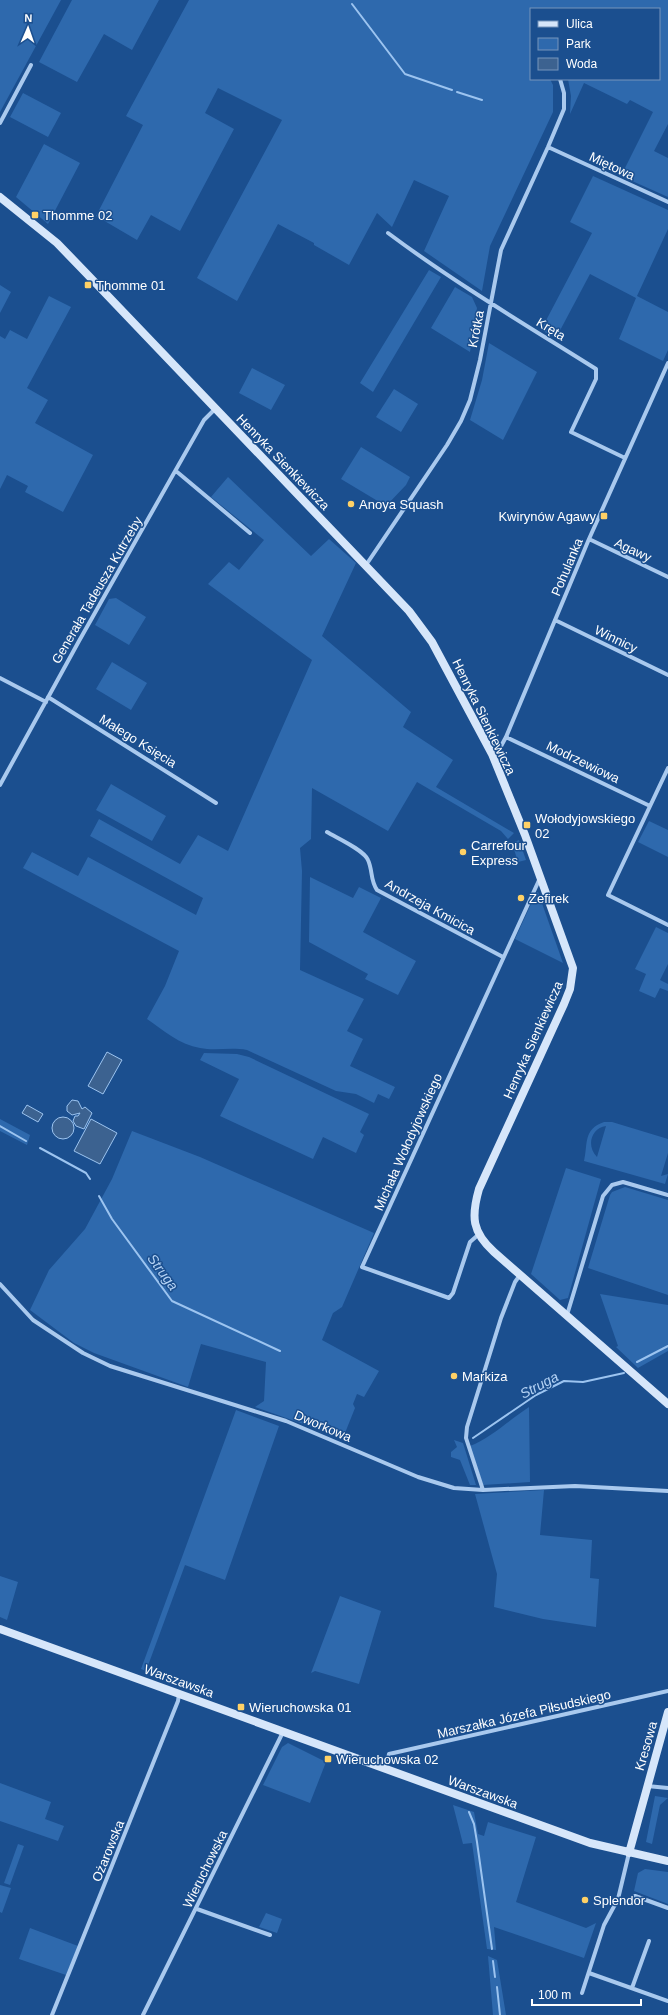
<svg xmlns="http://www.w3.org/2000/svg" width="668" height="2015" font-family="Helvetica,sans-serif">
<rect width="100%" height="100%" fill="#1b4f8f"/>
<path fill="#2e69ad" fill-rule="evenodd" d="M0,0H61L0,112Z
M72,0H159L132,50L104,34L77,82L39,62Z
M189,0H668V124L654,151L668,158V197L621,176L653,112L630,100L627,104L584,83L570,114L571,96L568,79H659V9H531V79H550L553,85V112L490,246L482,291L424,251L449,196L414,180L392,227L377,213L349,265L314,245V243L278,224L237,301L197,278L282,120L218,88L205,113L234,129L180,231L151,215L137,240L96,216L143,125L126,116Z
M23,93L61,113L48,137L10,117Z
M44,144L80,163L48,224L16,197Z
M593,176L668,210V229L637,296L668,312V350L663,361L619,339L636,298L590,274L556,338L541,330L592,233L570,222Z
M429,270L441,277L373,392L360,383Z
M0,285L11,292L0,313Z
M455,287L472,297L477,308L470,352L431,328Z
M49,296L71,307L27,388L48,400L35,423L93,455L63,512L25,492L28,486L7,475L0,489V336L5,339L10,330L27,339Z
M489,343L537,372L503,440L470,420L482,380Z
M252,368L285,385L271,410L239,393Z
M394,389L418,404L401,432L376,417Z
M361,447L410,477L406,485L386,506L341,479Z
M228,477L311,556L329,539L356,563L322,636L411,712L403,727L453,760L436,787L514,833L508,839L501,831L417,782L388,831L312,788L311,839L300,848L302,871L300,970L364,999L347,1031L363,1039L350,1066L395,1087L389,1099L378,1094L374,1103L356,1094L336,1091L247,1050C231,1047 215,1051 200,1048C180,1045 163,1030 147,1019L165,986L179,951L23,868L32,852L78,876L88,857L196,915L203,898L90,836L99,819L180,864L198,835L228,851L312,660L208,584L229,562L239,570L264,540L211,497Z
M116,598L146,617L129,645L95,625L109,599Z
M112,662L147,683L131,710L96,689Z
M111,784L166,816L152,841L96,810Z
M649,821L668,830V857L638,842Z
M519,840L526,860L518,862L512,843Z
M310,877L353,898L359,887L381,898L363,932L416,961L398,995L365,979L368,974L309,942Z
M538,892L563,963L515,939L536,893Z
M656,927L668,933V964L660,980L668,984V991L660,988L655,998L639,991L646,974L635,969Z
M204,1053L237,1054L249,1057L369,1114L360,1132L364,1135L356,1153L323,1137L313,1159L220,1116L239,1079L200,1060Z
M0,1119L30,1135L27,1145L0,1131Z
M604,1122H612L668,1139V1153L661,1176L668,1174L665,1184L584,1161C588,1144 583,1129 604,1122ZM606,1126L597,1157C586,1146 591,1128 606,1126Z
M132,1131L200,1157L374,1233L342,1307L333,1313L322,1340L379,1371L364,1397L357,1394L353,1404L355,1408L343,1438L255,1407L264,1401L266,1362L201,1344L188,1387L94,1353L74,1343L30,1310L49,1270L85,1229L112,1179Z
M566,1168L601,1179L568,1298L560,1300L531,1274Z
M625,1187L668,1200V1295L588,1268L610,1195L612,1192Z
M600,1294L668,1305V1351L638,1368L616,1347L618,1346Z
M529,1407L530,1482L483,1485L470,1446C492,1437 509,1420 529,1407Z
M236,1410L279,1426L225,1580L185,1565L146,1671L141,1669Z
M454,1440L463,1443L476,1485H470L460,1460L451,1457V1452L457,1447Z
M544,1490L540,1535L592,1540L590,1578L599,1579L596,1627L543,1619L494,1607L497,1574L475,1494Z
M0,1576L18,1582L7,1620L0,1617Z
M340,1596L381,1611L359,1684L315,1671L311,1673Z
M288,1743L326,1762L310,1803L263,1785L282,1747Z
M0,1783L51,1802L45,1819L64,1826L58,1841L0,1821Z
M655,1796L668,1798L660,1805L652,1844L646,1842Z
M453,1805L474,1812L478,1834L484,1836L488,1822L536,1837L516,1902L586,1928L596,1923L584,1958L494,1927L496,1950L487,1949L472,1843L463,1844Z
M18,1844L24,1846L10,1885L4,1883Z
M645,1869L668,1872V1904L634,1891L638,1873Z
M0,1885L11,1888L2,1913L0,1912Z
M266,1913L282,1919L277,1933L259,1927Z
M30,1928L78,1946L66,1975L19,1959Z
M488,1956L497,1960L506,2015H493Z"/>
<path fill="#3c6290" stroke="#9cc4f0" d="M107,1052L122,1060L103,1094L88,1086Z
M72,1100L78,1101L82,1109L85,1107L92,1113L84,1129L76,1126L73,1121L75,1116H78L80,1113L72,1115L67,1111V1106Z
M27,1105L43,1114L38,1122L22,1113Z
M52 1128a11 11 0 1 1 22 0a11 11 0 1 1-22 0Z
M91,1119L117,1133L100,1164L74,1151Z"/>
<g fill="none" stroke-linecap="round" stroke-linejoin="round">
<path stroke="#9cc4f0" stroke-width="2" d="M352,4L405,74L452,90
M457,92L482,100
M0,1126L26,1141
M40,1148L86,1173L90,1179
M99,1196L112,1219L172,1301L280,1351
M637,1362L668,1346
M473,1438L536,1395L564,1381L583,1382L624,1373
M469,1812L474,1824L477,1842L492,1949
M493,1961L495,1977
M497,1987L500,2015"/>
<path stroke="#a9c9ee" stroke-width="4" d="M0,123L31,65
M548,147L668,202
M388,233C455,283 526,325 596,369V379L571,432L625,458
M176,471L250,533
M589,539L668,577
M366,565L447,445L461,421L470,400L480,360L501,250L548,147L564,109V93L560,79
M555,620L668,675
M0,678L46,702
M48,697L216,803
M506,737L650,806
M492,754L500,748L506,737L589,539L668,363
M668,768L608,895L668,925
M0,785L79,641L204,420L215,409
M327,832C337,838 364,850 368,860C373,871 370,880 377,890L503,957
M478,1235L470,1242L453,1293L449,1298L362,1267L540,878
M0,1284L33,1320L83,1353L110,1366L286,1421L418,1477L454,1488L483,1490L575,1486L668,1491
M567,1315L603,1196L612,1185L623,1182L668,1195
M483,1490L466,1438L467,1427L501,1318L515,1282L520,1275
M388,1759L389,1754L668,1691
M647,1786L668,1788
M635,1896L668,1908
M197,1909L270,1935
M589,1973L668,2001
M632,1988L649,1941
M582,1993L604,1925L618,1899L629,1853
M52,2015L178,1701L179,1694
M143,2015L283,1732"/>
<path stroke="#d6e6fa" stroke-width="8" d="M0,197L57,243L86,273L409,611L432,642L492,754L525,835L573,968L570,989L564,1004L479,1189C471,1217 472,1232 494,1252L668,1404
M0,1629L590,1843L668,1861
M629,1853L668,1712"/>
</g>
<g fill="#ffd166" stroke="#1b4f8f" stroke-width="1.5">
<rect x="31" y="211" width="8" height="8" rx="2"/>
<rect x="84" y="281" width="8" height="8" rx="2"/>
<circle cx="351" cy="504" r="4"/>
<rect x="600" y="512" width="8" height="8" rx="2"/>
<rect x="523" y="821" width="8" height="8" rx="2"/>
<circle cx="463" cy="852" r="4"/>
<circle cx="521" cy="898" r="4"/>
<circle cx="454" cy="1376" r="4"/>
<rect x="237" y="1703" width="8" height="8" rx="2"/>
<rect x="324" y="1755" width="8" height="8" rx="2"/>
<circle cx="585" cy="1900" r="4"/>
</g>
<g text-anchor="middle" dominant-baseline="central" stroke-width="3" stroke-linejoin="round" paint-order="stroke">
<g font-size="13" fill="#fff" stroke="#1b4f8f">
<text transform="translate(612 166) rotate(25)">Miętowa</text>
<text transform="translate(476 329) rotate(-79)">Krótka</text>
<text transform="translate(551 329) rotate(31)">Kręta</text>
<text transform="translate(283 462) rotate(46)">Henryka Sienkiewicza</text>
<text transform="translate(633 550) rotate(25)">Agawy</text>
<text transform="translate(567 567) rotate(-67)">Pohulanka</text>
<text transform="translate(97 590) rotate(-60)">Generała Tadeusza Kutrzeby</text>
<text transform="translate(616 639) rotate(26)">Winnicy</text>
<text transform="translate(484 717) rotate(64)">Henryka Sienkiewicza</text>
<text transform="translate(138 741) rotate(32)">Małego Księcia</text>
<text transform="translate(583 762) rotate(26)">Modrzewiowa</text>
<text transform="translate(430 907) rotate(29)">Andrzeja Kmicica</text>
<text transform="translate(533 1040) rotate(-66)">Henryka Sienkiewicza</text>
<text transform="translate(408 1142) rotate(-66)">Michała Wołodyjowskiego</text>
<text transform="translate(323 1426) rotate(23)">Dworkowa</text>
<text transform="translate(179 1681) rotate(20)">Warszawska</text>
<text transform="translate(524 1714) rotate(-13)">Marszałka Józefa Piłsudskiego</text>
<text transform="translate(646 1746) rotate(-74)">Kresowa</text>
<text transform="translate(483 1792) rotate(20)">Warszawska</text>
<text transform="translate(108 1851) rotate(-68)">Ożarowska</text>
<text transform="translate(205 1869) rotate(-64)">Wieruchowska</text>
</g>
<g font-size="13" fill="#fff" stroke="#1b4f8f" text-anchor="start">
<text x="43" y="215">Thomme 02</text>
<text x="96" y="285">Thomme 01</text>
<text x="359" y="504">Anoya Squash</text>
<text x="596" y="516" text-anchor="end">Kwirynów Agawy</text>
<text x="535" y="818">Wołodyjowskiego<tspan x="535" dy="15">02</tspan></text>
<text x="471" y="845">Carrefour<tspan x="471" dy="15">Express</tspan></text>
<text x="529" y="898">Zefirek</text>
<text x="462" y="1376">Markiza</text>
<text x="249" y="1707">Wieruchowska 01</text>
<text x="336" y="1759">Wieruchowska 02</text>
<text x="593" y="1900">Splendor</text>
</g>
<g font-size="14" font-style="italic" fill="#b5d3f5" stroke="#1b4f8f">
<text transform="translate(163 1272) rotate(54)">Struga</text>
<text transform="translate(539 1385) rotate(-28)">Struga</text>
</g>
</g>
<rect x="530" y="8" width="130" height="72" fill="#1b4f8f" stroke="#7695bc"/>
<rect x="538" y="21" width="20" height="6" fill="#d6e6fa" stroke="#7695bc"/>
<text x="566" y="28" font-size="12" fill="#ffffff">Ulica</text>
<rect x="538" y="38" width="20" height="12" fill="#2e69ad" stroke="#7695bc"/>
<text x="566" y="48" font-size="12" fill="#ffffff">Park</text>
<rect x="538" y="58" width="20" height="12" fill="#3c6290" stroke="#7695bc"/>
<text x="566" y="68" font-size="12" fill="#ffffff">Woda</text>
<g transform="translate(28 28) rotate(2)" stroke="#1b4f8f" stroke-width="3" paint-order="stroke">
<path d="M0-3L7 15L0 10L-7 15Z" fill="#ffffff"/>
<text y="-6" font-size="11" font-weight="bold" text-anchor="middle" fill="#ffffff">N</text>
</g>
<path d="M532 1999v6h109v-6" fill="none" stroke="#ffffff" stroke-width="2"/>
<text x="538" y="1999" font-size="12" fill="#ffffff" stroke="#1b4f8f" stroke-width="3" paint-order="stroke">100 m</text>
</svg>
